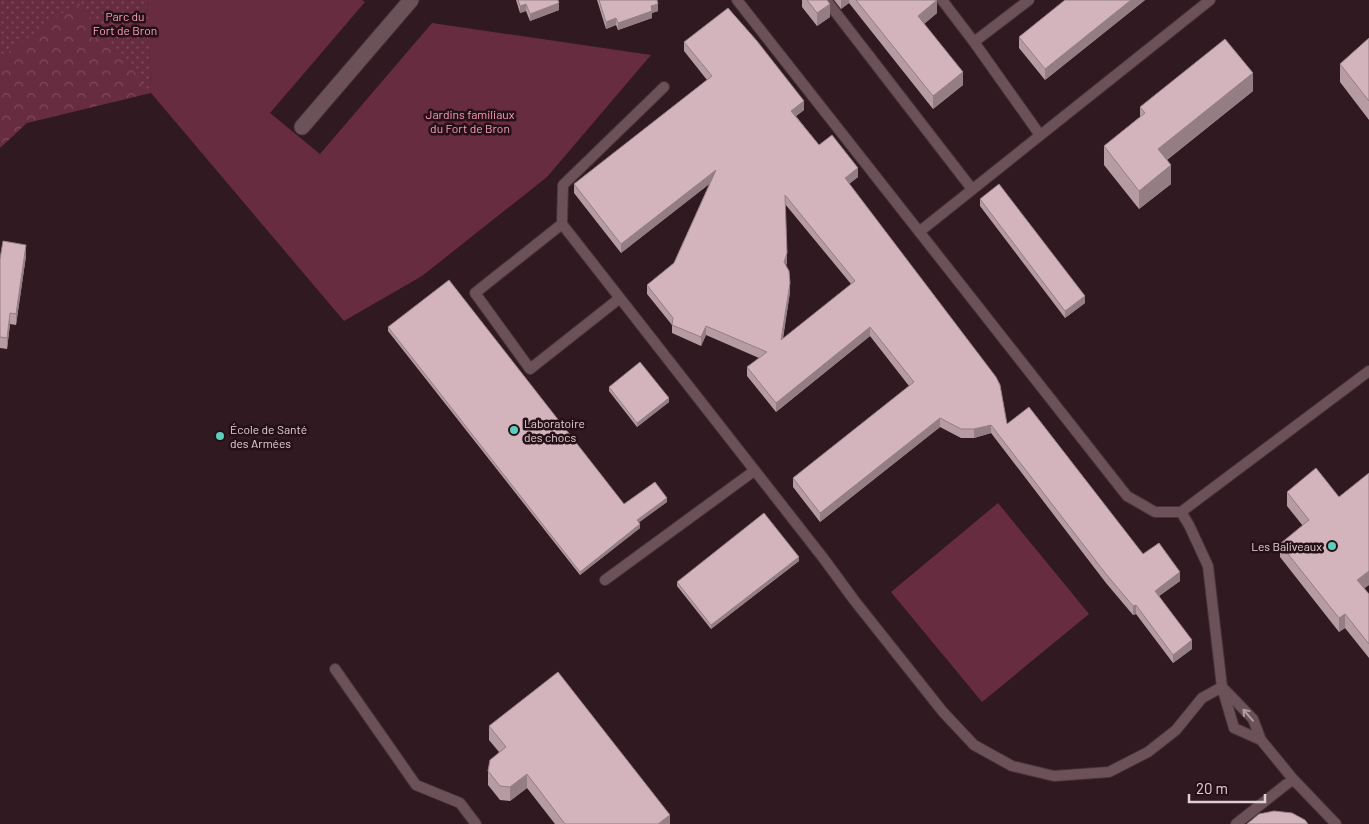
<svg xmlns="http://www.w3.org/2000/svg" width="1369" height="824" font-family="Barlow,sans-serif">
<defs>
<pattern id="forest-crowns" width="20" height="18" patternUnits="userSpaceOnUse" patternTransform="scale(1.25)"><rect width="20" height="18" fill="#682c40"/><path d="M2 6a3 3 0 1 1 6 0M12 15a3 3 0 1 1 6 0" fill="none" stroke="#7d4a5b"/></pattern>
<pattern id="park-dots" width="8" height="8" patternUnits="userSpaceOnUse" patternTransform="scale(1.25)"><rect width="8" height="8" fill="#682c40"/><path d="M2 2h.1M6 6h.1" fill="none" stroke="#7d4a5b" stroke-width="1.8" stroke-linecap="round"/></pattern>
</defs>
<rect width="100%" height="100%" fill="#301920"/>
<path fill="url(#forest-crowns)" d="M0,0H147L151,93L27,123L0,148Z"/>
<path fill="url(#park-dots)" d="M0,0H147L151,93L78,2L0,58Z"/>
<path fill="#682c40" d="M147,0H362L365,2L270,113L320,154L432,23L651,55L547,177L422,276L344,321L151,93Z
M998,503L1089,614L982,702L891,592Z"/>
<g fill="none" stroke-linecap="round" stroke-linejoin="round">
<g stroke="#47353a" stroke-width="12">
<path id="lane" d="M737,0L1127,496L1155,512H1181L1189,525L1208,566L1222,687L1234,728L1261,740L1253,719L1222,687
M826,0L972,189
M942,0L974,42
M1029,0L974,42L1040,135
M562,224L563,185L664,87
M919,232L1210,0
M620,298L530,369L475,293L562,224L824,559L854,600L943,712L974,745L1012,766L1054,776L1109,772L1148,752L1176,730L1202,698L1222,687
M1181,512L1369,371
M605,580L754,471
M335,669L416,785L460,803L476,824
M1261,740L1293,779L1336,824
M1236,824L1293,779"/>
</g>
<g stroke="#47353a" stroke-width="17">
<path id="street" d="M302,127L411,0"/>
</g>
<use href="#lane" stroke="#6c5258" stroke-width="10"/>
<use href="#street" stroke="#6c5258" stroke-width="15"/>
</g>
<path fill="#b69ba2" fill-rule="evenodd" d="M516,0H558L559,10L530,21L526,11L520,13Z
M597,0H657L658,11L652,13V18L618,30L616,25L606,29Z
M802,0H827L830,17L817,26L802,7Z
M834,0H937V13L924,24L963,85L933,109L849,3L841,9Z
M1065,0H1145L1045,80L1019,48V37Z
M1369,38V120L1340,82V64Z
M684,42L804,110L796,116L819,145L858,177L849,184L1007,424L1143,554L1180,581L1159,596L1192,649L1173,663L1136,614L1133,615L1106,583L991,433L974,438H961L940,427L820,522L793,487V478L909,386L870,336L776,412L747,376V367L759,358L706,335L701,346L672,333V325L647,294V285L674,263L710,183L621,253L574,193V184L707,80L684,51ZM785,204L851,284L783,339L790,292L786,266L787,262Z
M1253,91L1167,160L1171,184L1139,209L1104,165V146L1140,117V107Z
M980,199L1085,303L1065,318L980,206Z
M26,256L16,325L10,324L7,349L0,348V259Z
M388,327L624,504L667,502L639,522L640,528L580,575L388,331Z
M609,387L669,402L637,427L609,391Z
M1369,473V585L1364,588L1369,594V658L1345,628L1339,632L1280,557V544L1303,526L1287,506V492L1339,497Z
M799,561L711,629L677,586V582Z
M489,726L670,824H555L527,788L510,801L500,800L488,785V771L499,752L489,740Z"/>
<path fill="#947e84" d="M841,0H849V3L841,9Z
M937,0V13L918,29V16Z
M1131,0H1145L1045,80V69Z
M559,3V10L530,21V14Z
M526,4V11L520,13V6Z
M658,4V11L652,13V18L618,30V23L651,6Z
M830,4V17L817,26V13Z
M616,18V25L606,29V22Z
M963,72V85L933,109V96Z
M1253,73V91L1158,167V149Z
M804,101V110L791,120V111Z
M1171,165V184L1139,209V191Z
M858,168V177L845,187V178Z
M716,170V179L621,253V244Z
M26,245V256L16,325V314Z
M787,253V262L784,271V262Z
M790,283V292L781,349V340Z
M1085,296V303L1065,318V311Z
M10,313V324L7,349V338Z
M706,326V335L701,346V337Z
M870,327V336L776,412V403Z
M669,398V402L637,427V423Z
M940,418V427L820,522V513Z
M991,425V433L974,438V429Z
M667,498V502L637,524V520Z
M640,524V528L580,575V572Z
M799,557V561L711,629V625Z
M1369,571V585L1357,594V580Z
M1180,572V581L1155,599V591Z
M1136,605V614L1133,615V606Z
M1345,614V628L1339,632V618Z
M1192,640V649L1173,663V655Z
M527,774V788L510,801V787Z
M670,815V824H658Z"/>
<path fill="#d4b4bc" stroke="#947e84" fill-rule="evenodd" d="M518,0H558L559,3L530,14L526,4L520,6Z
M599,0H657L658,4L651,6L652,11L618,23L616,18L606,22Z
M807,0H827L830,4L817,13Z
M856,0H937L918,16L963,72L933,96Z
M1065,0H1131L1045,69L1019,37Z
M728,8L757,41L804,101L791,111L819,145L832,135L858,168L845,178L996,377L1000,385L1007,424L1029,407L1143,554L1159,543L1180,572L1155,591L1192,640L1173,655L1136,605L1133,606L1106,574L991,425L974,429H961L940,418L820,513L793,478L914,382L870,327L776,403L747,367L767,352L706,326L701,337L672,325L673,318L647,285L674,263L716,170L621,244L574,184L712,76L684,42ZM785,195L855,281L781,340L790,283L789,271L784,262L787,253Z
M1369,38V101L1340,64Z
M1225,39L1253,73L1158,149L1171,165L1139,191L1104,146L1145,113L1140,107Z
M999,184L1085,296L1065,311L980,199Z
M3,241L26,245L16,314L10,313L7,338L0,337V259Z
M449,280L624,504L655,482L667,498L637,520L640,524L580,572L388,327Z
M640,362L669,398L637,423L609,387Z
M1316,468L1339,497L1369,473V571L1357,580L1369,594V644L1345,614L1339,618L1280,544L1309,520L1287,492Z
M764,513L799,557L711,625L677,582Z
M558,672L670,815L658,824H565L527,774L510,787L500,786L488,771L490,760L506,747L489,726Z
M1274,811L1292,813L1305,820L1308,824H1247L1259,814Z"/>
<defs><path id="oneway-shaft" d="M-6 0H5M1.5-3L5.5 0L1.5 3" fill="none" stroke-width="1.6" stroke-linecap="round" stroke-linejoin="round" transform="scale(1.25)"/></defs>
<use stroke="#b29ea2" href="#oneway-shaft" transform="translate(1248 715) rotate(-131)"/>
<g fill="#5bcebc" stroke="#261017" stroke-width="2">
<circle cx="514" cy="430" r="5"/>
<circle cx="220" cy="436" r="5"/>
<circle cx="1332" cy="546" r="5"/>
</g>
<g text-anchor="middle" dominant-baseline="central" stroke-width="5" stroke-linejoin="round" paint-order="stroke">
<g font-size="12" fill="#fc9fb9" stroke="#261017">
<text x="125" y="16">Parc du<tspan x="125" dy="14">Fort de Bron</tspan></text>
<text x="470" y="114">Jardins familiaux<tspan x="470" dy="14">du Fort de Bron</tspan></text>
</g>
<g font-size="12" fill="#e0d0d4" stroke="#261017" text-anchor="start">
<text x="524" y="423">Laboratoire<tspan x="524" dy="14">des chocs</tspan></text>
<text x="230" y="429">École de Santé<tspan x="230" dy="14">des Armées</tspan></text>
<text x="1322" y="546" text-anchor="end">Les Baliveaux</text>
</g>
</g>
<path d="M1189 794v8h76v-8" fill="none" stroke="#e0d0d4" stroke-width="2.5"/>
<text x="1196" y="794" font-size="15" fill="#e0d0d4" stroke="#261017" stroke-width="4" paint-order="stroke">20 m</text>
</svg>
